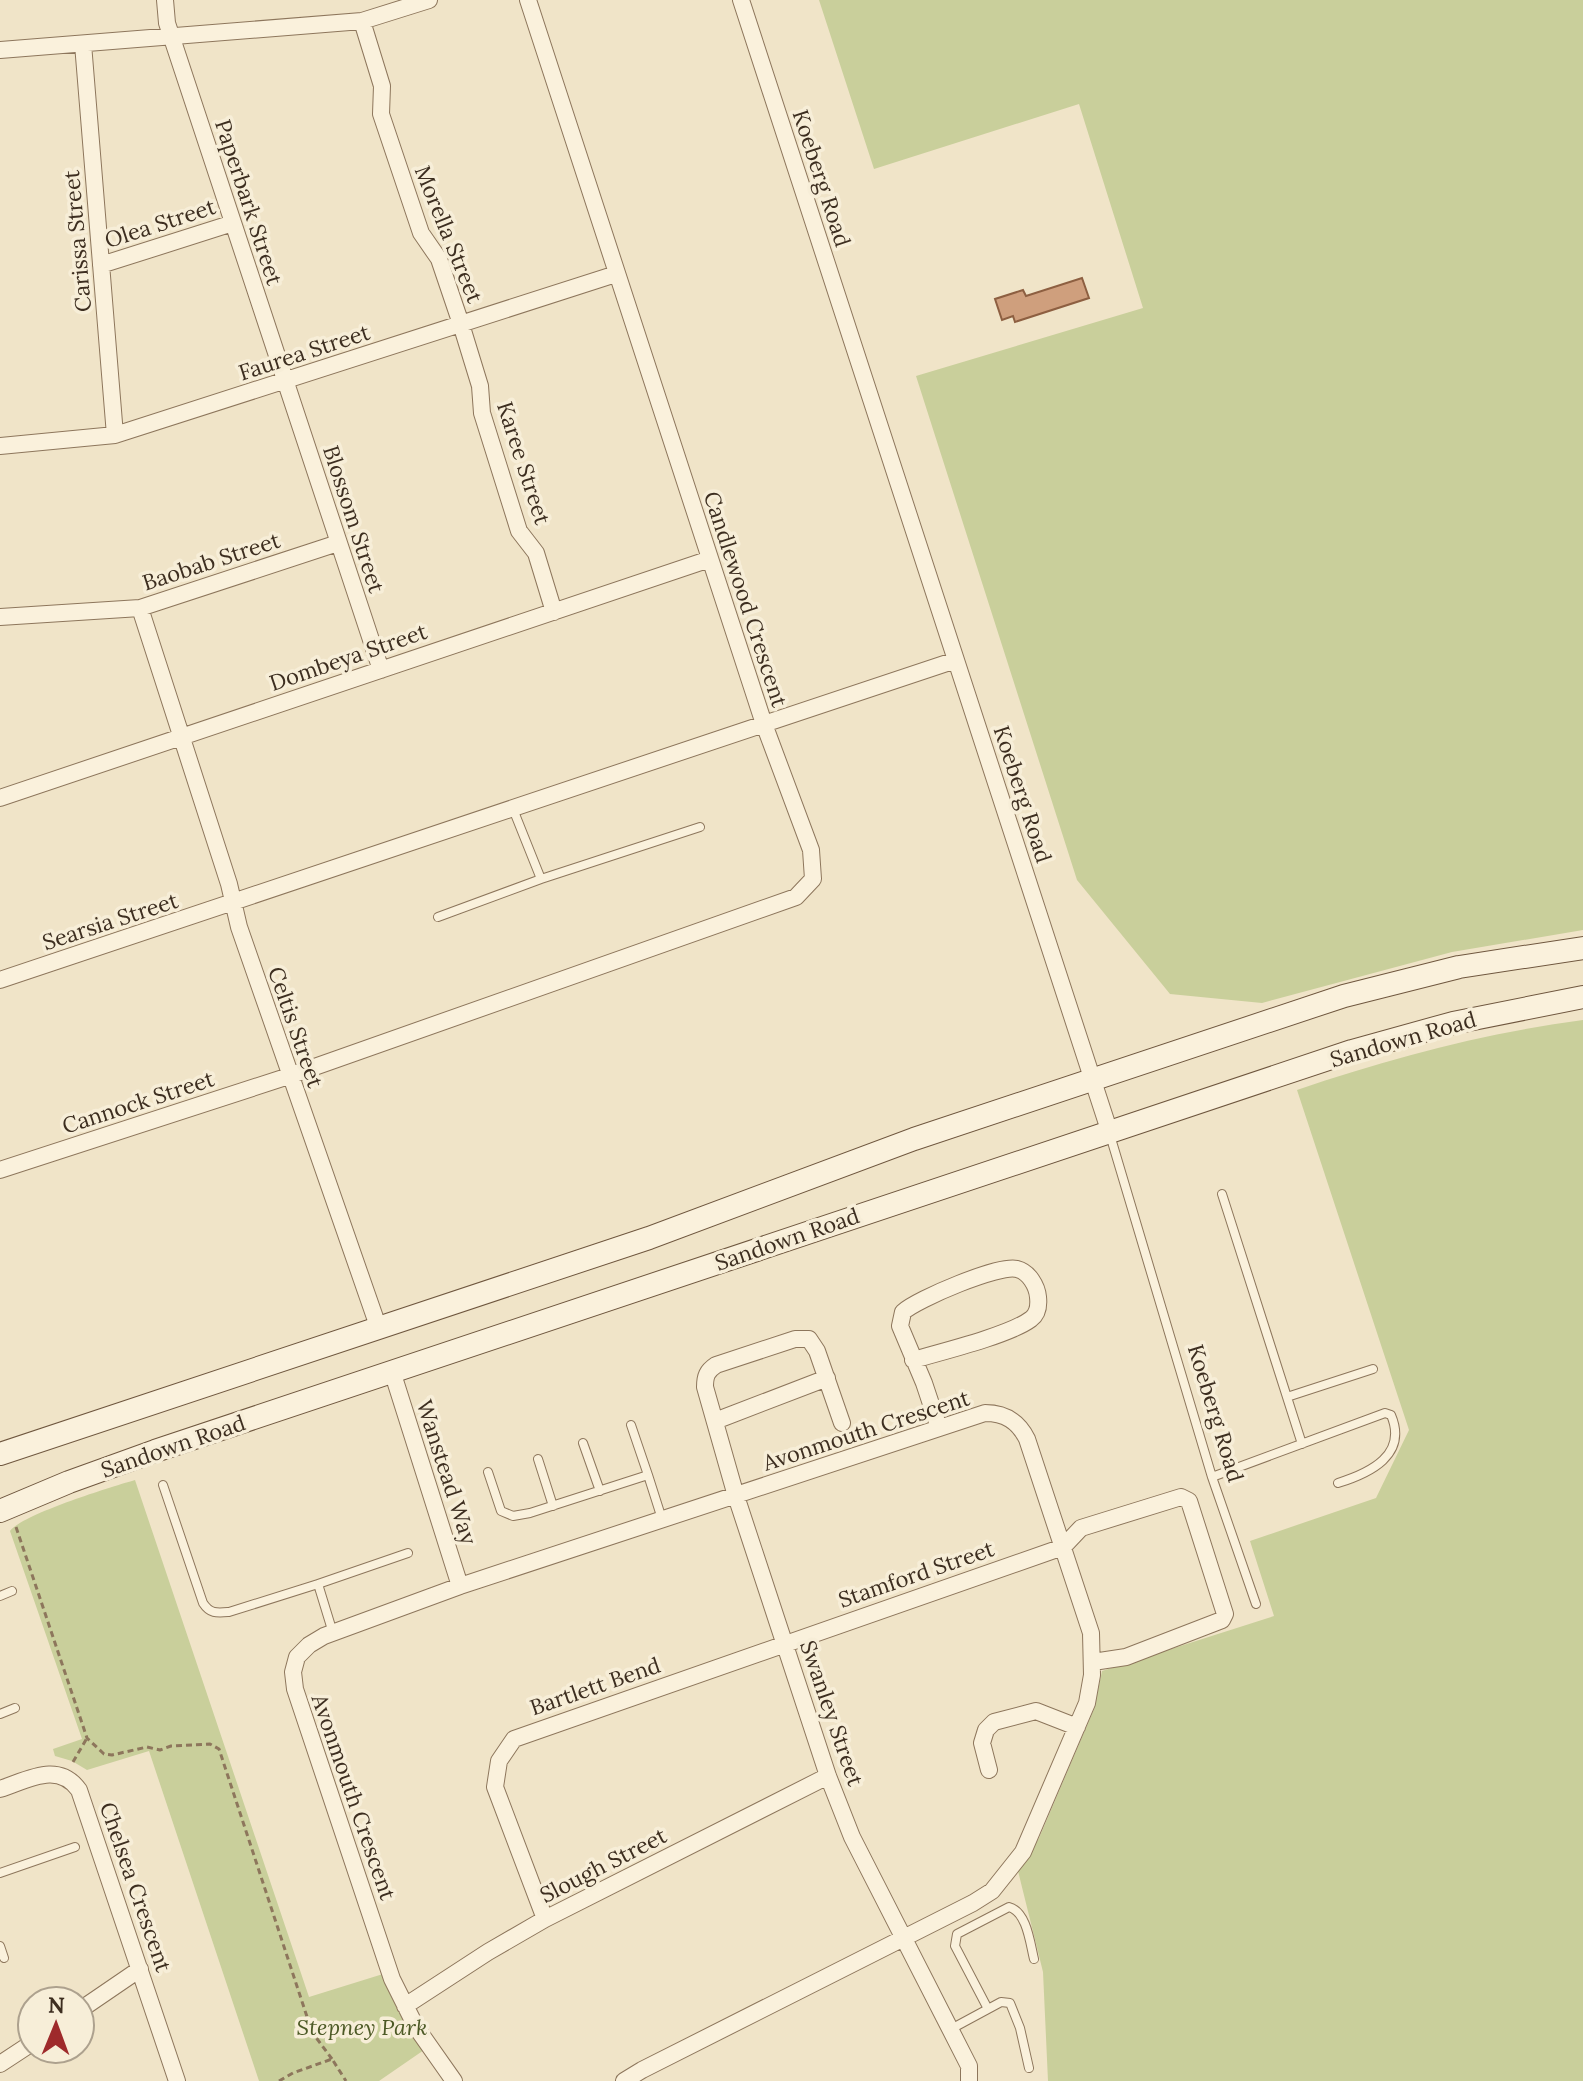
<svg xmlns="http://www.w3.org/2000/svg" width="1583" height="2081" font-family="Lora,serif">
<rect width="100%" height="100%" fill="#f0e4c8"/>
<path fill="#c9cf9b" d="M819,0H1583V930L1452,952L1262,1003L1170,994L1077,880L916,376L1143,308L1079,104L874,169Z
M1583,1020V2081H1048L1043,1972L1018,1871L1039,1838L1094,1709L1102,1671L1274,1616L1250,1541L1376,1498L1409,1430L1297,1090C1390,1058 1485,1033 1583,1020Z
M135,1480L309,1997L383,1974L398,2011L424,2050L379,2081H259L149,1751L87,1770L72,1761L55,1756L53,1749L82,1739L10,1531C23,1514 111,1487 135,1480Z"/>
<path fill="#cf9f7d" stroke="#8d5f41" stroke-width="2" d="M1082,278L1089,298L1015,322L1013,316L1002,320L995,299L1023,290L1026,296Z"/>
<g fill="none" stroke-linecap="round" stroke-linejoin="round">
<g stroke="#8d765c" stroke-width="10">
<path id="service" d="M513,809L541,879L700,827
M438,917L541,879
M1110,1135L1212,1477L1256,1604
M1222,1194L1302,1444
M1287,1397L1373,1369
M583,1443L600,1491
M538,1459L553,1506
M488,1472L501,1511L513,1516L530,1513L648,1475L631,1425
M648,1475L662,1519
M1212,1477L1385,1413L1391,1415C1408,1455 1370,1473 1338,1483
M163,1485L203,1603C210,1614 217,1613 229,1612L318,1584L333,1633
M318,1584L408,1553
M0,1596L12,1591
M0,1714L15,1708
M0,1873L75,1847
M0,1946L4,1958
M988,2009L955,1946L957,1934L1009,1907C1027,1912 1030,1943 1034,1959
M951,2029L1001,2002L1010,2003L1020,2028L1029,2068"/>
</g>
<g stroke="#8d765c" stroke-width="18">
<path id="minor" d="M165,0L167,23L381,670
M741,0L1110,1133
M362,21L382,86L381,114L421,233L439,259L461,324L480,386L482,413L519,531L536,553L554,612
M83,44L115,435
M0,50L362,21L429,0
M101,265L233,223
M0,446L115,435L616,274
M140,608L229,884L239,927L379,1329
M0,617L140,608L338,543
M0,798L710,559
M0,980L764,724L528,0
M0,1170L289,1076L796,897L813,879L811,850L764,724L956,660
M913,1360C941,1352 1010,1335 1031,1319C1038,1314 1039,1306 1038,1297C1037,1286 1029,1272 1017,1269C1000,1264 917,1299 903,1312L900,1326L924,1383L939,1428
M392,1371L460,1586
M715,1421L827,1378
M842,1423L817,1351L809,1339H795L716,1365C707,1371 705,1376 705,1387L736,1496L828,1776L852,1837L969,2066V2081
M989,1770L982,1743L986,1730L994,1722L1036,1711L1077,1727
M0,1789C28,1780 58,1761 79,1790L177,2081
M545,1919L495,1787L499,1761L514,1739L1063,1547L1081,1528L1181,1497L1189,1501L1225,1614L1222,1620L1126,1657L1093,1662
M405,2006L488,1952L545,1919L828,1776
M80,2010L140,1969
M0,2064L32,2043
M454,2081L416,2027L392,1979L295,1689L293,1672L297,1657L309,1645L324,1636L460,1586L985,1413C1005,1413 1018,1421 1027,1439L1091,1633L1092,1675L1087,1703L1023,1852L992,1891L973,1903L642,2070L624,2081"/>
</g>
<g stroke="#6f573f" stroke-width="24">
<path id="secondary" d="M0,1454L649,1238L914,1139L1344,996L1459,967L1583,948
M0,1511L69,1482L155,1451L1352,1051L1453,1023L1583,997"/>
</g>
<path stroke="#8d765c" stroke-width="3" stroke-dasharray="6 4" stroke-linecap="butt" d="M16,1527L87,1738L104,1754L112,1755L147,1747L160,1750L171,1746L210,1744L219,1749L312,2032L332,2059
M73,1762L87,1738
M279,2081L293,2073L332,2059L346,2081"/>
<use href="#service" stroke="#faf1dc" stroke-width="8"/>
<use href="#minor" stroke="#faf1dc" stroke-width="16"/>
<use href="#secondary" stroke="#faf1dc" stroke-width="22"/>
</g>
<g text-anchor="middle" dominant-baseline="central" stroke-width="7" stroke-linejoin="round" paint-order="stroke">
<g font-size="22" fill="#3d2e20" stroke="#f7eed8">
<text transform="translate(822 178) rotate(72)">Koeberg Road</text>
<text transform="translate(249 202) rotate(72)">Paperbark Street</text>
<text transform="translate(160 223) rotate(-18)">Olea Street</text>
<text transform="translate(449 234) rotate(68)">Morella Street</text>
<text transform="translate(77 241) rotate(-95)">Carissa Street</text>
<text transform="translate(304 352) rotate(-18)">Faurea Street</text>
<text transform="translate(524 463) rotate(72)">Karee Street</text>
<text transform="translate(354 519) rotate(72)">Blossom Street</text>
<text transform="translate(211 561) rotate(-18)">Baobab Street</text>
<text transform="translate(746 599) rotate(72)">Candlewood Crescent</text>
<text transform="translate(348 657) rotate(-19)">Dombeya Street</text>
<text transform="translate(1023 794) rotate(72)">Koeberg Road</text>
<text transform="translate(110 921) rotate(-18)">Searsia Street</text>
<text transform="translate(296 1027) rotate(71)">Celtis Street</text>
<text transform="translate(1403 1039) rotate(-16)">Sandown Road</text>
<text transform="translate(138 1102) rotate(-18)">Cannock Street</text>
<text transform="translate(787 1239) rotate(-19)">Sandown Road</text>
<text transform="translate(1216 1413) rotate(73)">Koeberg Road</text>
<text transform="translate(866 1430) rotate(-18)">Avonmouth Crescent</text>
<text transform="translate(173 1446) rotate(-19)">Sandown Road</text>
<text transform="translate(447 1472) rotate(72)">Wanstead Way</text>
<text transform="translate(916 1574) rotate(-19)">Stamford Street</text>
<text transform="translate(595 1686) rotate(-19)">Bartlett Bend</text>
<text transform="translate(832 1713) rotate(71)">Swanley Street</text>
<text transform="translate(354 1797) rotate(71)">Avonmouth Crescent</text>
<text transform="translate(603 1865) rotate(-27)">Slough Street</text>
<text transform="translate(136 1887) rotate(71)">Chelsea Crescent</text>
</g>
<g font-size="22" font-style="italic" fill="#4d5a26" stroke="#f7eed8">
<text x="362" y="2027">Stepney Park</text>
</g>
</g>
<g transform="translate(56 2025) rotate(1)"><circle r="38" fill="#f7eed8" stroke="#ada18e" stroke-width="2"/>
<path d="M0-6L14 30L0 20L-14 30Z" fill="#9e2a2b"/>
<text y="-12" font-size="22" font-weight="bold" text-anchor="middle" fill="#3d2e20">N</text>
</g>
</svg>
